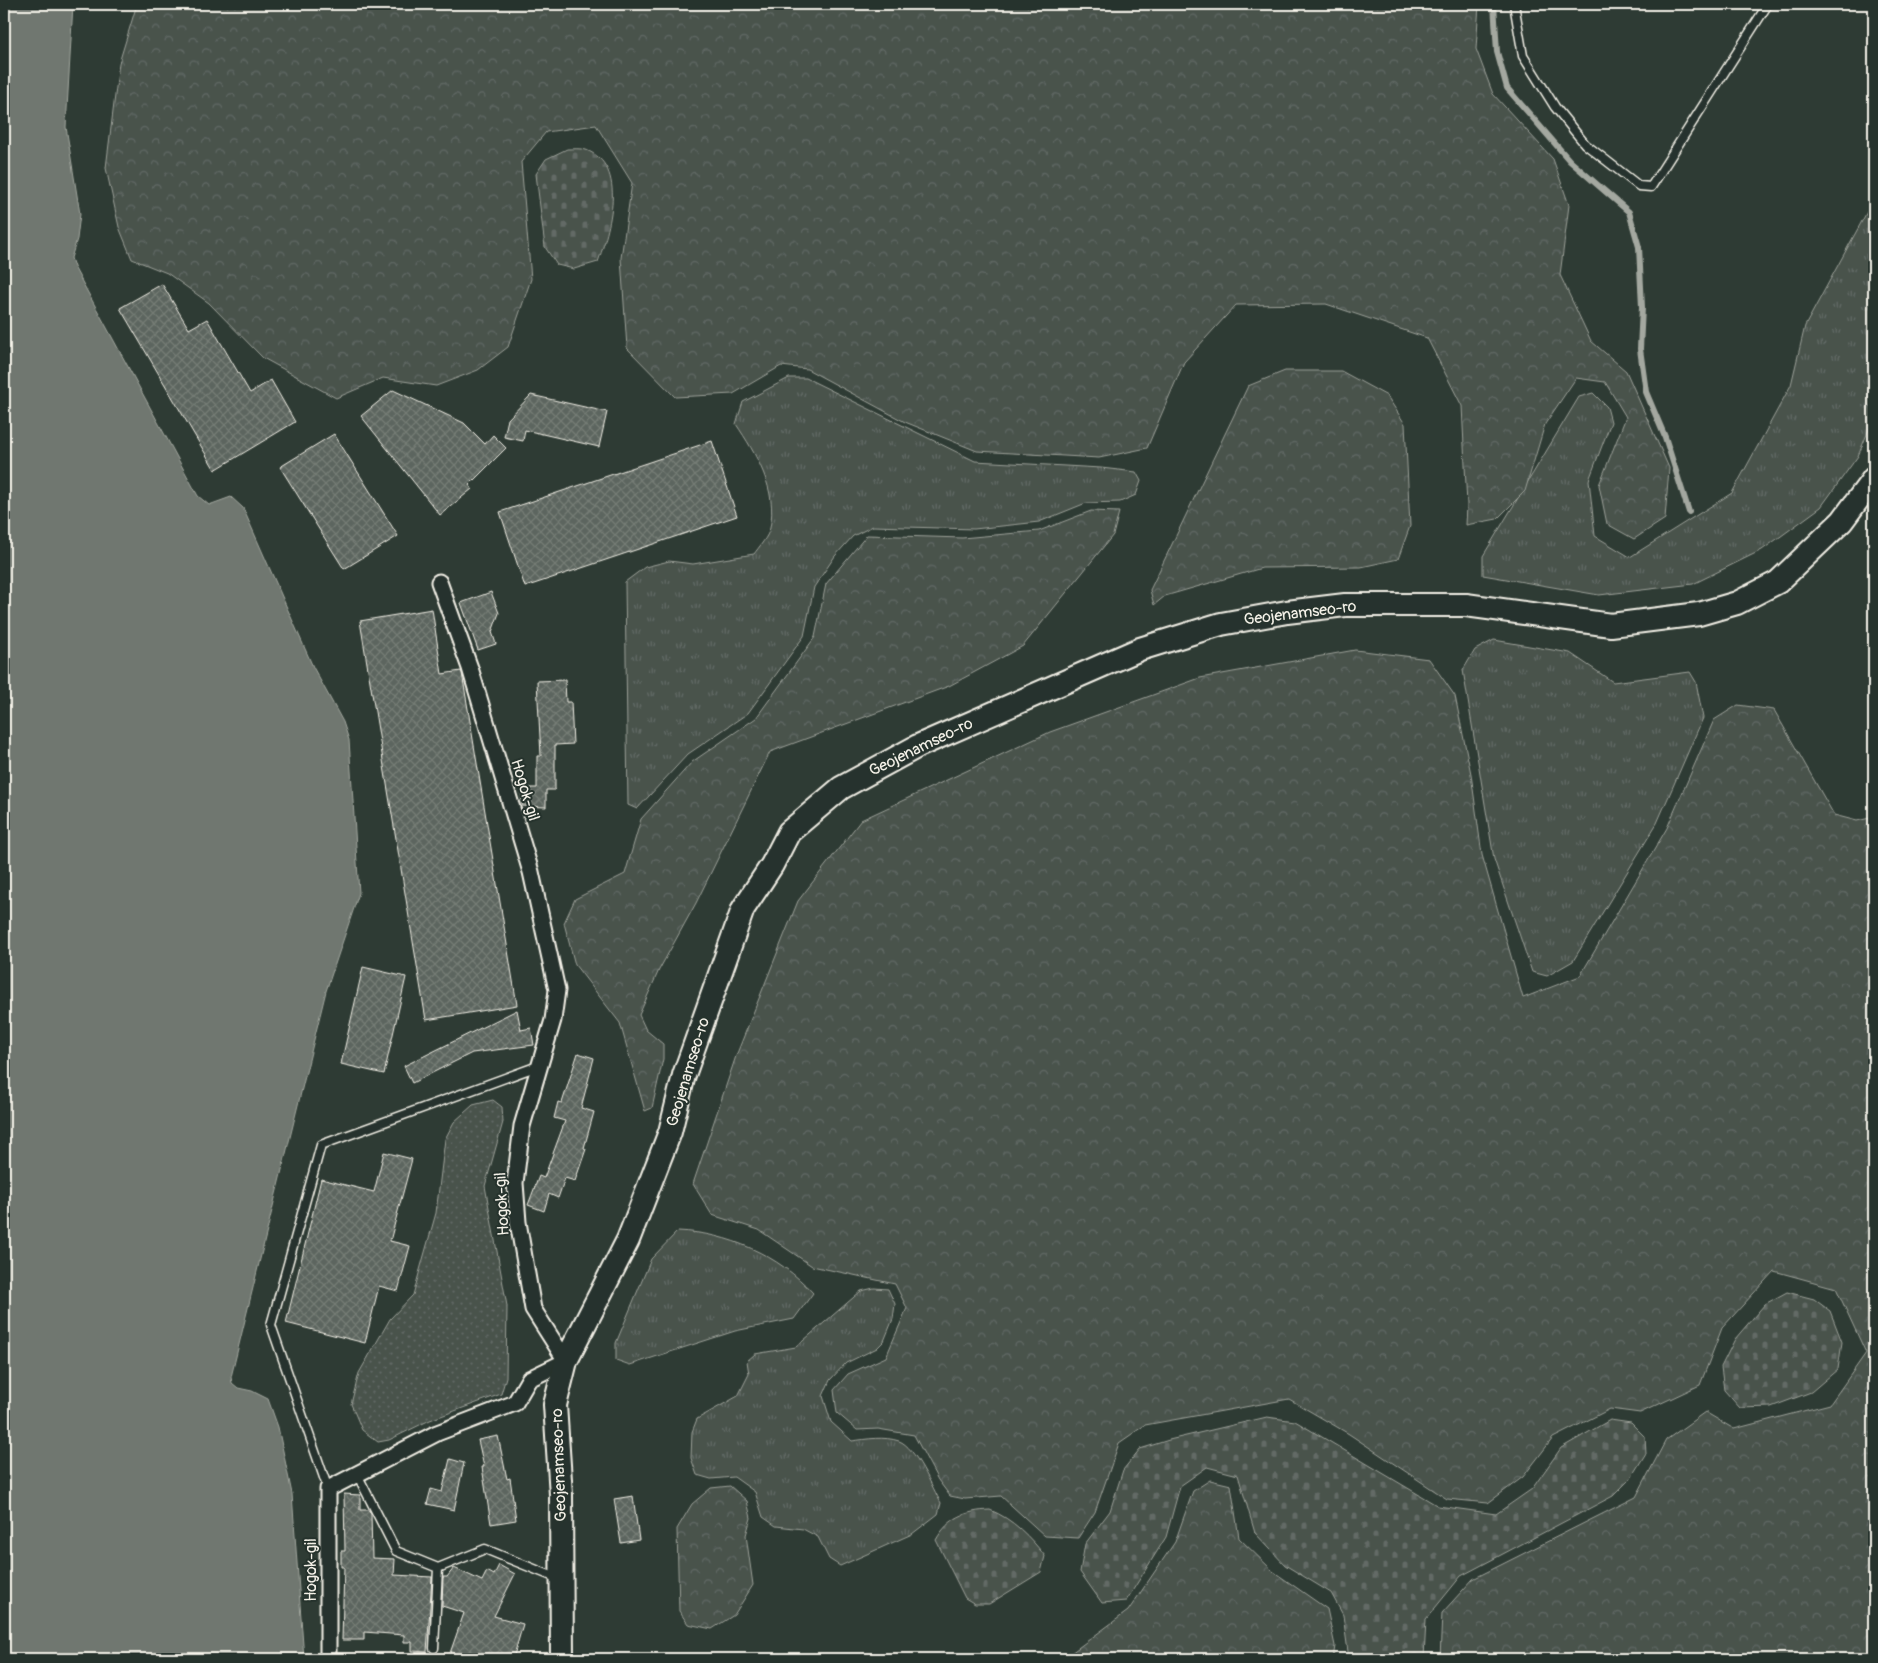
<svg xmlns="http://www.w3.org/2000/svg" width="1878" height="1663" font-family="Pangolin,sans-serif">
<defs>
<pattern id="grass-tufts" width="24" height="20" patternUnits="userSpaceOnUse" patternTransform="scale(1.25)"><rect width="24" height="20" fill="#48524c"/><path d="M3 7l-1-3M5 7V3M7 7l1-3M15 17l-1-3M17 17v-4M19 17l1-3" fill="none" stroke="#636b66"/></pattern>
<pattern id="forest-crowns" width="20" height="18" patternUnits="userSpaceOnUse" patternTransform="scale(1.25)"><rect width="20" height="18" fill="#48524c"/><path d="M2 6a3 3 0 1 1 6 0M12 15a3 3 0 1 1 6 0" fill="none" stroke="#636b66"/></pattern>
<pattern id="cemetery-stones" width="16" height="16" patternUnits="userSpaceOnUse" patternTransform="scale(1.25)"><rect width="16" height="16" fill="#48524c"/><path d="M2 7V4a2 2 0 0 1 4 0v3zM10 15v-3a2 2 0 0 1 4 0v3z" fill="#636b66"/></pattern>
<pattern id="park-dots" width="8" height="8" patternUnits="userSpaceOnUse" patternTransform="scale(1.25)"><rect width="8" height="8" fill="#48524c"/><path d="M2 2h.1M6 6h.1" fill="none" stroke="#636b66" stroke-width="1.8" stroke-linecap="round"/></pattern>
<pattern id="building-cross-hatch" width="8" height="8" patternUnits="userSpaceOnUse" patternTransform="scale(1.25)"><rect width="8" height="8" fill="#5c655e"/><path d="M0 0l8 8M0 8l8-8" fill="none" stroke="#747c75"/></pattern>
</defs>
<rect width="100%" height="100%" fill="#2e3b34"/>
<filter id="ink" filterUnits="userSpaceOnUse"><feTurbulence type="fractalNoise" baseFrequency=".02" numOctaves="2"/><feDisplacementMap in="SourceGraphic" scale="10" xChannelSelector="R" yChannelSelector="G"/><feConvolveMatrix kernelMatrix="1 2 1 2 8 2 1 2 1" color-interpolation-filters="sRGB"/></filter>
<g filter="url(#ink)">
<path fill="url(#grass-tufts)" stroke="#9ea29a" d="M1874,199V417L1858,456L1821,507L1762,550L1693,584L1599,595L1483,575V556L1579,397L1593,393L1607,407L1611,422L1589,480L1595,536L1630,557L1732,493L1791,385L1805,326Z
M789,378H806L975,461L1101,468L1136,472L1141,481L1136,495L1120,502L1086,503L1039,522L974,529L873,526L853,536L835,556L814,587L804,636L748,713L688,754L637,809L628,805L625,582L645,567L669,561L693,564L754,554C759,547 768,537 770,528C778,490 756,454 736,424L743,402Z
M1494,640L1570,653L1613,682L1690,672L1696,682L1703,718L1657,823L1573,961L1547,976L1532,972L1494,859L1463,670L1475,650Z
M678,1231C728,1233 779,1255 813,1293L794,1319L735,1331L630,1365L616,1360V1343L651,1259Z
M874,1288L888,1289L895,1304L893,1319L884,1341L877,1348L846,1363L830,1380L823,1396L831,1422L852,1441C867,1439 884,1436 899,1441C915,1446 933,1489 941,1503L938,1514L912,1534L840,1566L829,1559L818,1537L803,1529L776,1526L763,1517L755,1492L734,1477L711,1479L697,1475L691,1458L692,1432L697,1419L738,1396L749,1374L747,1361L755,1354L796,1347L861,1291Z"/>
<path fill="url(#forest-crowns)" stroke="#9ea29a" d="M137,4H1479L1476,49L1493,94L1553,159L1569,205L1560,275L1591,341L1626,371L1669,468L1665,519L1634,539L1607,524L1599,485L1626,417L1605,382L1576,378L1545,424L1525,491L1497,519L1466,525L1467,505L1462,406L1427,338L1326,304L1236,305L1184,362L1147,448L1099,458L977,451L905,422L807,369L781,366L733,394L675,397L627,348L621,258L632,183L596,125L546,132L521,162L531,279L508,347L478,370L436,386L383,378L336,398L263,358L209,303L167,273L132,259L119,227L106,168L119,63Z
M1285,371H1341L1387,396L1405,424L1410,526L1398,559L1361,567L1262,568L1165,596L1154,605L1150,590L1248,386Z
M1091,511L1119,512L1113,535L1023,646L949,686L770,752L696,903L659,970L639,1015L646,1030L663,1044V1059L652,1108L645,1111L620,1023L575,965L564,923L575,899L625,874L641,819L692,762L756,718L815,637L826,584L867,535L962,538L1039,531Z
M1355,650L1429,659L1455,696L1471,774L1482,855L1523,998L1580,976L1667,828L1714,720L1738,705L1774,710L1834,815L1857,821L1874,817V1659H1440L1442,1613L1473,1579L1636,1497L1666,1440L1705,1412L1734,1429L1830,1404L1866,1353L1836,1288L1774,1271L1722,1328L1700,1385L1640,1413L1610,1409L1553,1438L1523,1477L1488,1503L1447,1499L1349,1434L1289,1399L1145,1425L1119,1443L1095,1512L1078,1538L1045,1536L1001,1496L965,1499L950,1496L938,1480L914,1435L878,1429L857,1430L837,1413L834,1390L848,1374L886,1357L907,1308L895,1284L812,1266L759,1230L712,1215L693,1184L736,1056L798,901L861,820L1050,732L1200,678Z
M1210,1480L1231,1485L1239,1538L1274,1572L1327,1609L1335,1646L1333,1659H1063L1128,1611L1175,1542L1193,1491Z
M730,1486L747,1501L751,1518L746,1535L753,1585L734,1615L712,1629L688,1624L679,1611L677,1529L692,1504L711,1488Z"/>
<path fill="url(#cemetery-stones)" stroke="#9ea29a" d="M567,149C573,149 581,148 586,150C629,166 609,231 598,262L574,269L557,265L545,247L536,174L546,159Z
M1787,1292L1814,1299L1830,1311L1842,1342L1838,1369L1811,1392L1771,1407L1740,1408L1724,1390L1721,1367L1735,1339L1765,1304Z
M1267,1417L1295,1421L1438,1506L1496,1514L1532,1489L1561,1448L1610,1420L1631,1423L1645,1437L1646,1453L1630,1479L1613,1496L1461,1576L1426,1619L1424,1659H1349L1343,1615L1331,1593L1285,1565L1255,1533L1238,1475L1207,1467L1180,1486L1166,1537L1126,1601L1102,1603L1080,1572L1085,1544L1110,1511L1123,1470L1140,1449L1169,1440Z
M990,1510C1013,1519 1030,1537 1045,1556L1041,1572L989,1604H975L965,1598L936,1540C949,1517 966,1511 990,1510Z"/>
<path fill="url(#park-dots)" stroke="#9ea29a" d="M493,1100L502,1107L503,1122L485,1186L507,1306L506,1377L501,1394L430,1420L389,1440L378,1442L362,1430L351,1404L359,1373L390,1319L413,1295L436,1213L445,1139L454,1122L473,1105Z"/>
<path fill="#6f7770" stroke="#a4a8a0" d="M4,4H73L66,127L80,214L77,239L71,258L74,267L198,496L209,505L231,497L243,508L313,667L343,722L349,740L359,893L326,991L231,1377L232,1383L238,1388L252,1391L268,1399L278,1427L292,1494L304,1659H4Z"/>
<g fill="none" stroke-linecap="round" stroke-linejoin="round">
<path stroke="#a4a8a0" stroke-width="6" d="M1494,4L1497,52L1507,88L1570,161L1629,212L1639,247L1642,307L1640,349L1646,392L1665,437L1689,512"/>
</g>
<path fill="url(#building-cross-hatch)" stroke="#f4f1e8" d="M162,284L189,329L207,319L250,393L271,380L295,422L215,470L120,308Z
M393,390L464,423L485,444L493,435L506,448L469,485L472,489L440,515L361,416Z
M531,395L607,412L599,447L525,430L523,441L504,437L508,419Z
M334,434L398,536L344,569L280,467Z
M712,441L737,516L525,587L500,512Z
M491,592L499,613L492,632L496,644L478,650L461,603Z
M432,609L442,674L461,671L462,673L517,1005L426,1020L360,621Z
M565,680L566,702H571L573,744L555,745V790H546V807L522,806V788H537V756H541L537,681Z
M363,967L406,977L384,1074L341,1064Z
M517,1010L521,1030L531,1028L534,1045L472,1053L412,1083L404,1066Z
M578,1053L594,1058L581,1108L594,1112L584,1148L586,1149L575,1181L565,1178L558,1198L549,1194L544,1211L528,1205L539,1176L544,1178L565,1121L554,1118L558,1102L562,1103Z
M384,1152L412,1159L390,1241L410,1246L398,1291L379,1286L365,1343L286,1323L321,1179L374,1192Z
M498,1436L507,1479L510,1478L516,1520L491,1524L482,1467H484L478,1440Z
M450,1459L464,1463L454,1510L427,1504L431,1489L442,1492Z
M344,1494L360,1495V1510H369L371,1514L372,1558L395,1559L394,1575L432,1577L427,1652L412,1651V1642H404V1635L364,1632V1640H342L344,1567H341V1551H345Z
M633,1496L639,1540L621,1543L614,1499Z
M499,1565L515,1574L494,1616L523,1624L513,1659H448L464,1613L442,1606L443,1577H447L454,1568L482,1581L487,1571L494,1575Z"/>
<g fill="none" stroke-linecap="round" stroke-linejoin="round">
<g stroke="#f4f1e8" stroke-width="11">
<path id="service" d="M1514,4L1523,56L1555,107L1585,144L1639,186L1651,187L1768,4
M357,1474L396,1551L438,1568L434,1648
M328,1489L271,1325L321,1145L538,1066
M438,1568L485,1549L559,1579"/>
</g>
<g stroke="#f4f1e8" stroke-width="19">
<path id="minor" d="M328,1659V1489L437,1433L515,1403L529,1379L566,1361L533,1309L518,1222L515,1183L522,1126L553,1020L557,990L531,872L470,668L439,582"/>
</g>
<g stroke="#f4f1e8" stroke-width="26">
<path id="secondary" d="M562,1659L561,1495L555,1405L566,1361L628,1240L670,1132L684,1075L743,909L772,865L789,832L841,788L918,746L1140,649L1221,624L1287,612L1345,605H1466L1611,625L1699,614L1737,603L1778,582L1842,521L1874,478"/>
</g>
<use href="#service" stroke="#26332d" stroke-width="8"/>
<use href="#minor" stroke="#26332d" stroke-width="15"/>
<use href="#secondary" stroke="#26332d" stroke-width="22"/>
</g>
</g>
<g text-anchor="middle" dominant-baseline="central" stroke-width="4" stroke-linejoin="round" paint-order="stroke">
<g font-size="16" fill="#f4f1e8" stroke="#26332d">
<text transform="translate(1300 613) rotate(-7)">Geojenamseo-ro</text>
<text transform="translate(921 747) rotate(-26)">Geojenamseo-ro</text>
<text transform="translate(525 790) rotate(73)">Hogok-gil</text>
<text transform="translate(688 1072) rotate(-73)">Geojenamseo-ro</text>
<text transform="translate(502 1204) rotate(-93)">Hogok-gil</text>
<text transform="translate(559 1465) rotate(-92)">Geojenamseo-ro</text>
<text transform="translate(311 1570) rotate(-90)">Hogok-gil</text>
</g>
</g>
<rect width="1878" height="1663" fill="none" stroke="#26332d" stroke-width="20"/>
<rect x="10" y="10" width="1858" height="1643" fill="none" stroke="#f4f1e8" stroke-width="2" filter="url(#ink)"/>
</svg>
